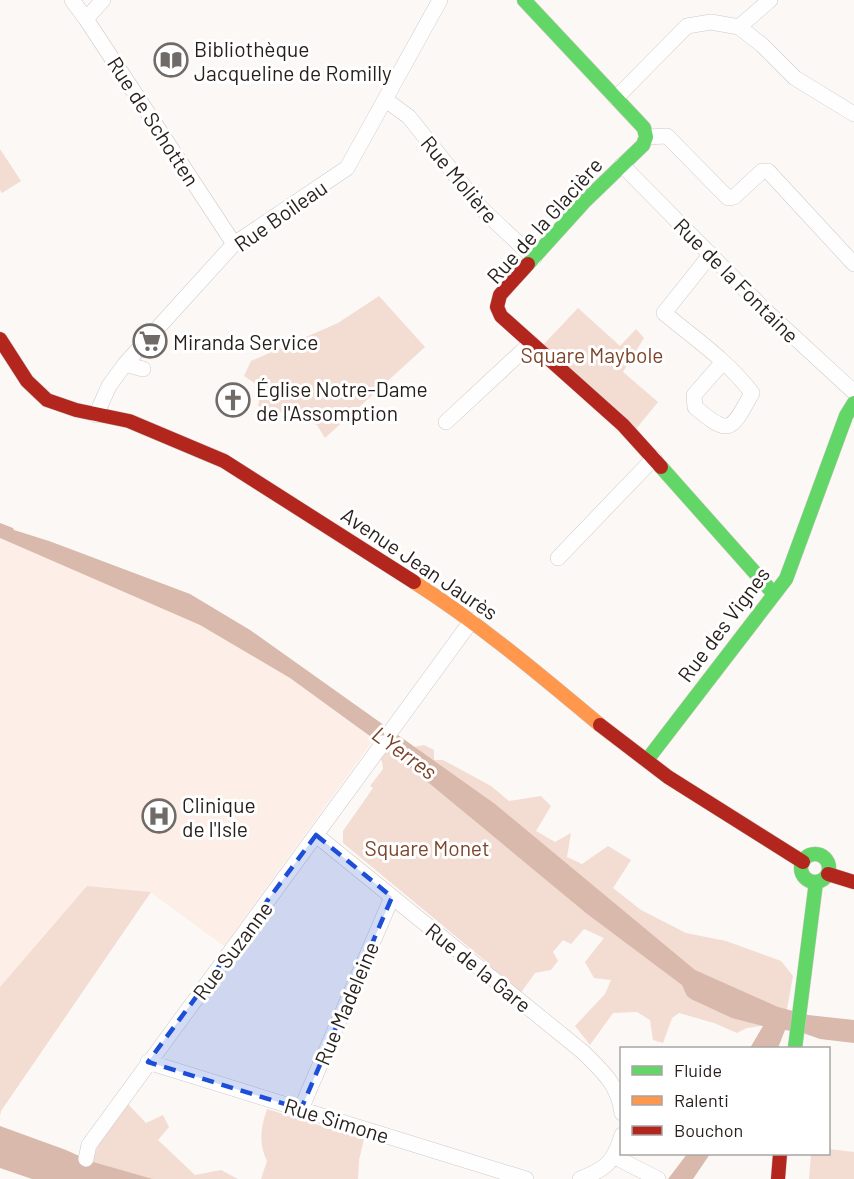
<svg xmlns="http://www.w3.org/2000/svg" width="854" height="1179" font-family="Barlow,sans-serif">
<rect width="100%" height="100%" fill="#fcf8f6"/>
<path fill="#fdefe8" d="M0,538L200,625L290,678L374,739L224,946L151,893L0,1087Z"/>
<path fill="#f3dcd2" d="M0,149L21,181L2,193L0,190Z
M379,296L425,347L325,438L317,425L300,417L258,406L262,388L244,376L251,361L338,323Z
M578,308L620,346L636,329L644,338L623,372L658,402L636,429L543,345Z
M385,744L409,748L424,745L434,750V760H443L491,786L509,801L541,796L551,806L536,831L555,842L571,833L567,857L582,864L608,846L631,860L613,888L641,910L686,933L726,941L781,961L793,976L786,1014L773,1024L747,1028L737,1033L714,1023L679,1013L672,1018L663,1043L653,1040L650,1020L637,1012L613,1013L590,1045L575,1026L605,994L611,980L594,978L585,962L604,938L584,929L571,944L563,940L553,952L558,961L551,970L535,973L520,994L491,970L488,963L343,843V831L373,788L370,786L383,769L382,761L376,757Z
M87,886L151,892L1,1111L0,1116V987Z
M126,1102L146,1123L163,1115L169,1127L158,1140L195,1175L221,1170L238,1179H153L90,1161L110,1124Z
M267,1109L364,1139L359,1160L358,1179H261L267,1161C258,1143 261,1127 267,1109Z
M829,1149L854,1152V1179H809L811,1154H828Z"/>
<path fill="#d8b9ab" d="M0,523L13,528L14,530L49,541L190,594L250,630L495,804L695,970L778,1007L808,1015L854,1020V1043L820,1039L803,1033L785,1030L778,1048H750L763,1026L732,1018L691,999L687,996L682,985L586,913L389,750C388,743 381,740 374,739L290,678L200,625L0,538Z
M0,1126L66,1150L90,1161L153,1179H32L0,1168Z
M687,1154H710L693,1179H668Z"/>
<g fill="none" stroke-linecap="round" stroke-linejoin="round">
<g stroke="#cec9c6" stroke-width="16">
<path id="street" d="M72,0L86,19L234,244
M86,19L103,0
M739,27L770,0
M616,98L687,26L711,22L739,27L762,45L795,78L854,114
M386,100L409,117L482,209L534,258
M646,137L667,136L728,198L734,197L762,171H768L854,264
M622,165L767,312L854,392
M711,254L664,313C694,338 728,361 752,393C731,431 730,437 695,407L694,395L723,362
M125,364L143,369
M96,415L109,386L125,364L234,244L347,168L440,0
M446,422L531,343
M558,558L654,458
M391,731L472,620
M316,835L583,1052C603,1072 618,1084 622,1113
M148,1062L526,1179
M301,1109L392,897
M615,1157L658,1179
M86,1159L89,1145L383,743
M580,1179C606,1169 614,1162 622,1135"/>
</g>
<g stroke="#cec9c6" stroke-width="15">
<path id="fast" d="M524,0L644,128L646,137L643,145L585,201L528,264
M661,467L773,593
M647,760L786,579L846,416L854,403
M801 868a14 14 0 1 1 28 0a14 14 0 1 1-28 0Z
M795,1048L816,882"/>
</g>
<g stroke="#cec9c6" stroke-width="15">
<path id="slow" d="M414,582C480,624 540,675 600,725"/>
</g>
<g stroke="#cec9c6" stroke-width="15">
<path id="jam" d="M528,264L500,295L497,307L501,316L623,425L661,467
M0,339L27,381L47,400L76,410L129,421L224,461L414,582
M600,725L668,777L803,862
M828,874L854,882
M778,1179L780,1154"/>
</g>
<use href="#street" stroke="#fffefe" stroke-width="15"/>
<use href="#fast" stroke="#63d668" stroke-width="14"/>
<use href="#slow" stroke="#ff974d" stroke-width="14"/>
<use href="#jam" stroke="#b3261e" stroke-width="14"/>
</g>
<path fill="#1d4ed8" fill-opacity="0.2" stroke="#1d4ed8" stroke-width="4.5" stroke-dasharray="12 8" stroke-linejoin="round" d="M316,835L392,897L301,1109L148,1062Z"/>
<defs>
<g id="library-ring" transform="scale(1.725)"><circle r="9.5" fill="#fff" stroke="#716b68" stroke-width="1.5"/><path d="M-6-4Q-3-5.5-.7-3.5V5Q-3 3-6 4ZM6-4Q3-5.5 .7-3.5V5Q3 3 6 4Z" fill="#716b68"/></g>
<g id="supermarket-ring" transform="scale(1.725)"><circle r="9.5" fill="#fff" stroke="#716b68" stroke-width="1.5"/><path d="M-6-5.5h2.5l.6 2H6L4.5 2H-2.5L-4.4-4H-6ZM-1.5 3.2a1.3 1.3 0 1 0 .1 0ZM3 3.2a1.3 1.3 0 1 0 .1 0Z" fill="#716b68"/></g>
<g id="church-ring" transform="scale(1.725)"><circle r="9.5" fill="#fff" stroke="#716b68" stroke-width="1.5"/><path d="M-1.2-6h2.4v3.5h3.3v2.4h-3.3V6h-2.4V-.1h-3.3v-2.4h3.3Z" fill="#716b68"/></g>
<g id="hospital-ring" transform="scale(1.725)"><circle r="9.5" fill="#fff" stroke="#716b68" stroke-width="1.5"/><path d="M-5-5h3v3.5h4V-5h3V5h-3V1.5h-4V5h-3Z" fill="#716b68"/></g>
</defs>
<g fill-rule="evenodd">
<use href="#library-ring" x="171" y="60"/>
<use href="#supermarket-ring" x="150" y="341"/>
<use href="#church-ring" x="233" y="400"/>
<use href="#hospital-ring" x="159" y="816"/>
</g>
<g text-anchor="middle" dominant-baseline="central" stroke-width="6" stroke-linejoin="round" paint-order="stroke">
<g font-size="21" fill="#261f1b" stroke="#fff" text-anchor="start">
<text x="194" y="48">Bibliothèque<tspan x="194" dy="24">Jacqueline de Romilly</tspan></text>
<text x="173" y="341">Miranda Service</text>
<text x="256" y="388">Église Notre-Dame<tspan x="256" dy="24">de l'Assomption</tspan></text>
<text x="182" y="804">Clinique<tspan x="182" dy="24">de l'Isle</tspan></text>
</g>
<g font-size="21" fill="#261f1b" stroke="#fff">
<text transform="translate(154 121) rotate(57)">Rue de Schotten</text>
<text transform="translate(460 179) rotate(50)">Rue Molière</text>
<text transform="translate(280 215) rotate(-35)">Rue Boileau</text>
<text transform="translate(544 220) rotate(-48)">Rue de la Glacière</text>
<text transform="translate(737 280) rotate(45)">Rue de la Fontaine</text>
<text transform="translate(420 563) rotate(34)">Avenue Jean Jaurès</text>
<text transform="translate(723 624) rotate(-53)">Rue des Vignes</text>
<text transform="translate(232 950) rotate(-53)">Rue Suzanne</text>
<text transform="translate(479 967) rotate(39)">Rue de la Gare</text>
<text transform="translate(346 1003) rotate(-67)">Rue Madeleine</text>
<text transform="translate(337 1120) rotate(17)">Rue Simone</text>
</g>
<g font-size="21" fill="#7d452b" stroke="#fff">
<text x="592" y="354">Square Maybole</text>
<text x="427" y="847">Square Monet</text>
</g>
<g font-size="22" font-style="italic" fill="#794127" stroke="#fff">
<text transform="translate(405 752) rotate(36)">L'Yerres</text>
</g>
</g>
<rect x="620" y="1047" width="210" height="108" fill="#ffffff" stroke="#a8a5a4" stroke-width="1.5"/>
<rect x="632" y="1066" width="30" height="9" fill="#63d668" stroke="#a8a5a4" stroke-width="1.5"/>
<text x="674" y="1077" font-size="18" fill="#261f1b">Fluide</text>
<rect x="632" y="1096" width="30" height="9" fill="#ff974d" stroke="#a8a5a4" stroke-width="1.5"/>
<text x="674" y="1107" font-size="18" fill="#261f1b">Ralenti</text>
<rect x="632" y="1126" width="30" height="9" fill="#b3261e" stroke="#a8a5a4" stroke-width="1.5"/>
<text x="674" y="1137" font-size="18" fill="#261f1b">Bouchon</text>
</svg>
